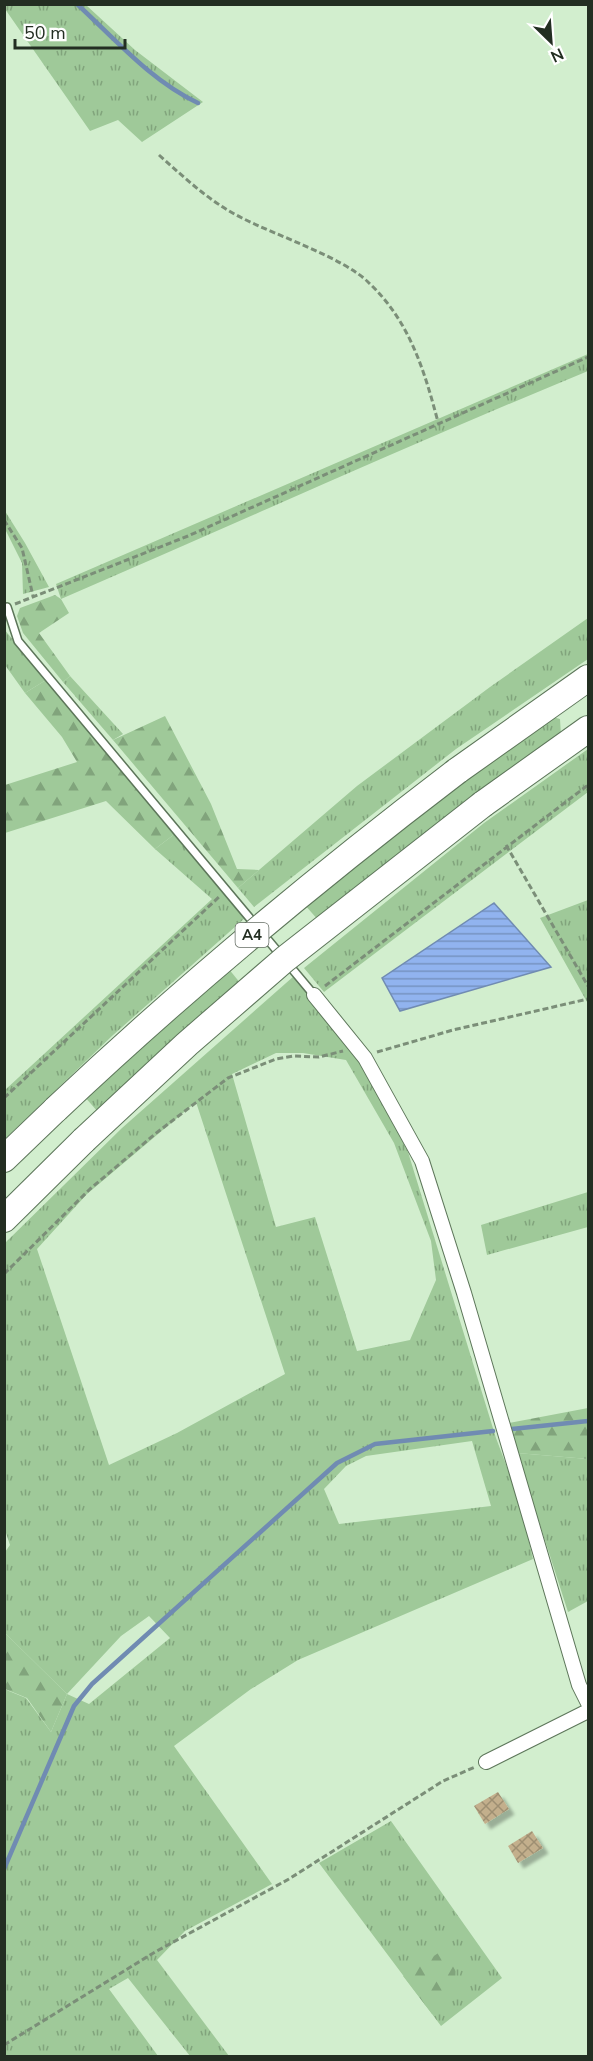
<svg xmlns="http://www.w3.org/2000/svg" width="593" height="2061" font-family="'Nunito Sans',sans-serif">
<defs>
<pattern id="grass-tufts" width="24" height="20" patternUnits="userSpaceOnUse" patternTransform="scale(1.5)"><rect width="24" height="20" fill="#9fc999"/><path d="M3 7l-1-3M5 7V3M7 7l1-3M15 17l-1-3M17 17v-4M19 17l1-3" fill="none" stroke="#81a47c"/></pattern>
<pattern id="forest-firs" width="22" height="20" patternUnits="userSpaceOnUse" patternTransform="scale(1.5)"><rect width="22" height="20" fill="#9fc999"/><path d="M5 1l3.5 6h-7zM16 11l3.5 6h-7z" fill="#81a47c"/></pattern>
<pattern id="water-rules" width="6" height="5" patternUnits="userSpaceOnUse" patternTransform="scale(1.5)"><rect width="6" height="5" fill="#91b3ef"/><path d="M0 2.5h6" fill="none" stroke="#7692c1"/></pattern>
<pattern id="building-cross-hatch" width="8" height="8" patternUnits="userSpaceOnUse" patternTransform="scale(1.5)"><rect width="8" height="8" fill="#c3af8c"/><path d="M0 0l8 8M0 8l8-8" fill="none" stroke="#9e8f72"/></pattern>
<filter id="shadow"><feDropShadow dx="5.5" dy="5.5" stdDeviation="1.5" flood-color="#0004"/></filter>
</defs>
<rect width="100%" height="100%" fill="#d2eece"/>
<path fill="url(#grass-tufts)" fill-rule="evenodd" d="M4,5H86L135,50L203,102L142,142L118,120L90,131L5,9Z
M588,354V371C411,444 237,523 61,599L56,584Z
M5,511L25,543L49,587L23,594L22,563L5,529Z
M588,618V659L456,749L254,907L238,888L357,786L490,687Z
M4,629L46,680L25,693L5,665Z
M70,676L123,734L113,740L63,682Z
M549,716L560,719L561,735L319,921L304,904Z
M588,749V792L324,992L304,968L484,823Z
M176,833L245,918L112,1036L5,1139V1090L212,899L155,849Z
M588,900V1001L587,1002L540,918Z
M228,968L241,984L98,1112L84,1096Z
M294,976L362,1062L408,1152L496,1438L519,1499L533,1559L298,1660L251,1689L174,1746L272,1884L185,1931L157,1960L229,2056H190L128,1978L109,1989L158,2056H5L4,1689L26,1698L51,1732L67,1694L5,1633V1552L10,1545L4,1527L5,1243L122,1128ZM276,1053H303L346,1060L394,1143L431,1241L436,1280L410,1340L357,1351L315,1217L276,1227L232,1074ZM196,1102L285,1374L177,1433L109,1465L37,1249L87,1194ZM472,1441L491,1506L339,1524L324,1489L346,1466L366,1456ZM149,1616L170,1638L89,1704L67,1694L121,1636Z
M588,1192V1227L487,1255L481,1225Z
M517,1453L588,1459V1601L568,1612Z
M391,1821L502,1978L441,2026L319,1863Z"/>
<path fill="url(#forest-firs)" d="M55,595L61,599L69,613L39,633L70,676L63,682L23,633L17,616L20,608Z
M46,680L176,833L155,849L106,801L5,833V785L77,762L62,737L25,693Z
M165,716L211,804L237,869L259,870L238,888L113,740Z
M588,1408V1459L517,1453L509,1423Z
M5,1633L67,1694L51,1732L27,1698L5,1689Z
M446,1948L456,1958L455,1985L432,2014L403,1976Z"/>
<path fill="url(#water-rules)" stroke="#708bb2" stroke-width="1.5" d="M494,903L551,967L400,1011L382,978Z"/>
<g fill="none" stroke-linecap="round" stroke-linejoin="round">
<path stroke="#708bb2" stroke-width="4.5" d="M77,4C115,39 151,81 198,103
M512,1429L588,1421
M4,1869L74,1706L92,1684L337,1463L375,1444L493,1431"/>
</g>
<path fill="url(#building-cross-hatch)" filter="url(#shadow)" d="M498,1792L509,1809L485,1824L474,1806Z
M532,1831L543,1848L518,1863L508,1846Z"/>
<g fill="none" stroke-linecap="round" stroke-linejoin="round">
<g stroke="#5d765a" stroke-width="10">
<path id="service" d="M7,607L18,641L314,995"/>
</g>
<g stroke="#5d765a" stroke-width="16">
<path id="minor" d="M314,995L365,1058L422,1161L464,1293L579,1685L588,1703
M486,1762L588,1711"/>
</g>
<g stroke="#5d765a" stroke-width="28">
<path id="motorway" d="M457,771L588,678
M483,804L588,729
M4,1159L56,1109
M4,1219L84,1140"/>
</g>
<path stroke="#7b8e78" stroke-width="3" stroke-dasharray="6 3" stroke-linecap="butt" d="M159,155C186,179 210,202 242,218C275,235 344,258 368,282C409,320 424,369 438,422
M4,520L22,548L33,596
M15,604L188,536L588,357
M506,845L588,986
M325,986L588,785
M377,1052L453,1030L588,999
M4,1098L220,896
M4,1274L90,1189L155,1134L228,1078L276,1059L294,1056L319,1057L343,1051
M4,2045L155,1952L289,1879L443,1781L475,1767"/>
<use href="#service" stroke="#fff" stroke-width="7"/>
<use href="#minor" stroke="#fff" stroke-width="14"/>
<use href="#motorway" stroke="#fff" stroke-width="26"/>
<g stroke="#5d765a" stroke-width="28" stroke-linecap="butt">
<path id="motorway-bridge" d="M56,1109C183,989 318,877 457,771
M84,1140L187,1044L285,959L483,804"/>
</g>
<use href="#motorway-bridge" stroke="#fff" stroke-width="26"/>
</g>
<g text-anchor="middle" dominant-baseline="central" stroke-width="6" stroke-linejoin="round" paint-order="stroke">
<rect fill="#fff" stroke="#656d64" stroke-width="1.5" x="235.5" y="923" width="33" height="24" rx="4.5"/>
<g font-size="15" font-weight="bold" fill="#232e22">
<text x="252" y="935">A4</text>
</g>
</g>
<rect width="593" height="2061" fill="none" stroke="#232e22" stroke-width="12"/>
<g transform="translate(551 42) rotate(155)" stroke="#ffffff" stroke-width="4.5" paint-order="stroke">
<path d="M0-4.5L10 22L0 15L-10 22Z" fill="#232e22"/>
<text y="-9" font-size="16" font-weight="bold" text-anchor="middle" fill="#232e22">N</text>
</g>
<path d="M15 39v9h110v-9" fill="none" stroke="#232e22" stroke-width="3"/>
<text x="24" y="39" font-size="18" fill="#232e22" stroke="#ffffff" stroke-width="4.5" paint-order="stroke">50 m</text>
</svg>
